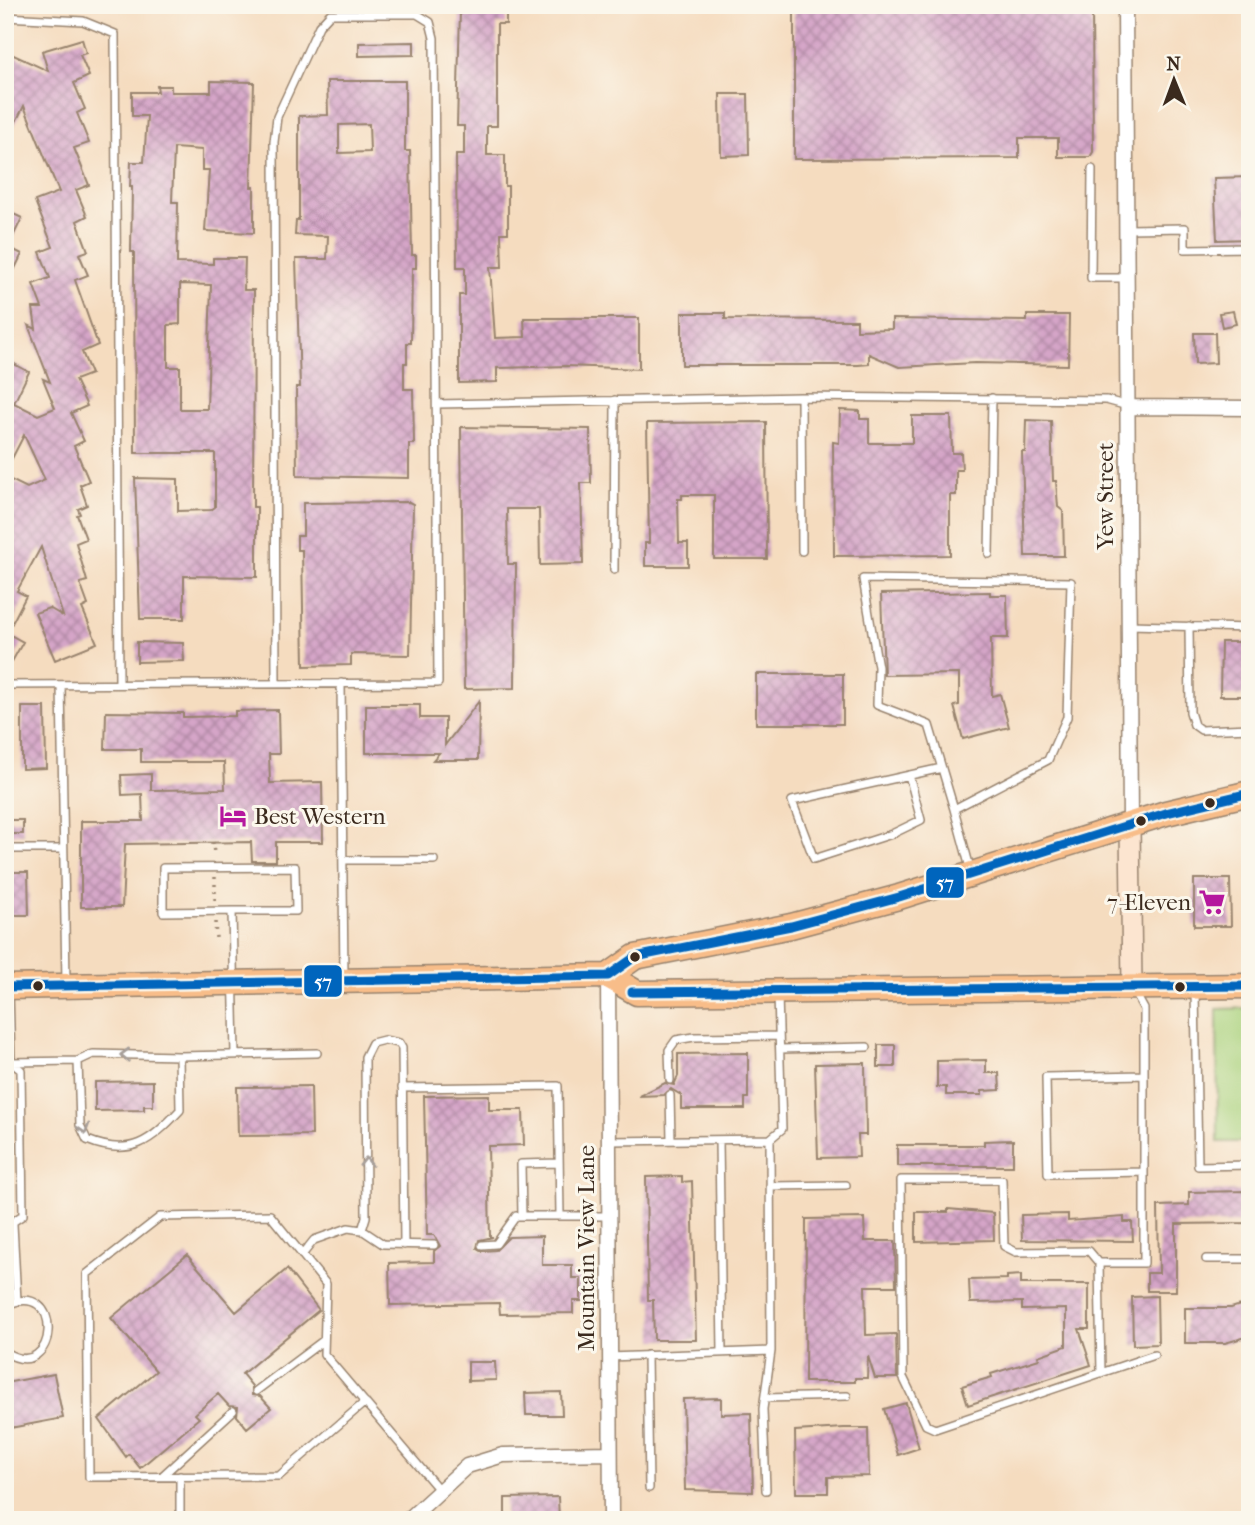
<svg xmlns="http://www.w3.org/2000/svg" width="1255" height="1525" font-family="'IM FELL French Canon',serif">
<defs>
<pattern id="building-cross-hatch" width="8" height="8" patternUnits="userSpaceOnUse" patternTransform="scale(1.75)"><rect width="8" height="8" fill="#d5a5c8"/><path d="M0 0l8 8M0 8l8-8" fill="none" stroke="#ae87a2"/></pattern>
</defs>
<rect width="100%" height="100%" fill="#fbf7ec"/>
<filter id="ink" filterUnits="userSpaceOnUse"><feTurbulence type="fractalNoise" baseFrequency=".0143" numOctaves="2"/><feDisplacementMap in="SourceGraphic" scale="14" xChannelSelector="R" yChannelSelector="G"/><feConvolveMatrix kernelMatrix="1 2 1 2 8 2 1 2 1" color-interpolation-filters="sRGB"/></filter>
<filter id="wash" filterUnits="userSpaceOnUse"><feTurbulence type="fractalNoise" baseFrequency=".00686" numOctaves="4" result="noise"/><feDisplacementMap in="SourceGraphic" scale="28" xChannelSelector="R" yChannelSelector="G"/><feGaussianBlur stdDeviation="1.57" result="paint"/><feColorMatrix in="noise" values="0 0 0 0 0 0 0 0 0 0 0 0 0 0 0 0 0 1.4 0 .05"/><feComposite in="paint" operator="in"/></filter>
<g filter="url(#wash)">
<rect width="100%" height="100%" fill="#f5dcbf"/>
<path fill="#a9d17c" stroke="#727e4d" stroke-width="2" d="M1250,1008V1142H1218L1217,1009Z"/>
<g id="blocks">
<path fill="url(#building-cross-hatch)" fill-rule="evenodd" d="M794,5H1092L1093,152L1090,157H1058V138H1019V158L794,159Z
M460,11H506V24H497V126H487V155H505V186H508V233H501L502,267H490L495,338L525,337L524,318H639V369L567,366L497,368V382L459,383V295H465V267H457L456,155H464V126H457Z
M82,39L86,53L80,55L89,76L74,83L85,109L77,113L89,143L74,148L89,185L76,190L87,216L77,221L88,251L79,254L88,275L75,280L98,345L82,352L91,374L75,380L87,406L71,413L84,441L74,446L89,481L80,485L87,505L78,509L80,514L77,515L86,539L76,543L87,581L80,583L88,605L82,608L97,643L55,660L35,613L49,608L63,616L41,547L17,591L26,596L7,633L23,642L5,674V477L27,488L45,480L24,435L5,472V359L29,372L14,403L38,415L55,408L43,379L50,382L28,325L36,329L33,308H42L33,284L50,278L40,252L53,247L35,201L59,192L24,106L5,143V51L48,71L42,51Z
M414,42V55L359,56V43Z
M211,81L254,82L251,187H254V233L205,231L209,170H202V150L174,148L172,202H178L177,263L213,264V258H245L244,290H254L253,507H257V577L184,576V619H140L135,478L178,479V511L211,510L215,507V453H135L134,252H131L132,187H130L131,162H144L147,116H132V92H158L157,86H171V92H211ZM180,284L211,285L207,409H180V367H168V325L180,324Z
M327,81H405V151H410L412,255H416V268H412L411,343H407V363H404V389H413L414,444H409V478L297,476L296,387H300L296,259H327L328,236L295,235L296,220H299V116L328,115ZM369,124L370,152L339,153V125Z
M720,94H748L749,155L721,156Z
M1250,177V239L1217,240L1214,178Z
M5,210L22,218L8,247L22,254L5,289Z
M1233,311L1236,324L1222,327L1219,313Z
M682,313H725V319L857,320V330L892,329V319L1027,321V315H1069L1068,365L975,363L899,367L869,354V364L858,365H682Z
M1194,333H1215L1216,363L1195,364Z
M840,410L860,411V419H869V443H912V416H951L952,453H961L962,470H956V495H950V555L834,556L833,442L839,443Z
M1026,420L1051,421L1053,481H1056L1058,507L1063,511L1064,556H1025L1022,452H1025Z
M766,422L767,559H714V495H682V499H678L679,543H688V566H645V543H649L647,423Z
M461,427L590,429L591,483H581L583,564L540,565L539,509H507L508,564H516L515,688L464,689Z
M409,502L413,504L410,655L351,654V665L304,666L302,550H297V536H303V503Z
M990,592V595H1007L1008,638H991L992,696L1000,694L1009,727L963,739L954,706L959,705V674L884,675L881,594Z
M137,642L183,643L184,661L137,662Z
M1221,642H1250V696H1220Z
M756,674H843V724H756Z
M479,701L478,760H433L439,753H366V705H420V718H445V745Z
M22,707H45L46,768L22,769Z
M278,710L279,754H269L270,783L322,782L323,842H276V861H252L251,842L125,844L122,907H81V821H143L142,794L122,795L121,775L151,774V790L225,789L224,762H141V749H105L106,712L183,713V717L235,716V711Z
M5,820H23V834H5Z
M5,872H28L29,915H5Z
M1194,879H1230L1231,926H1194Z
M878,1045H895V1067H878Z
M748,1053V1098H745V1109H681V1095L671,1089L664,1095L639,1096L665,1083L674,1085L678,1076V1054Z
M986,1060V1073H999L1000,1090L982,1091V1095H946V1087H937V1061Z
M865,1063L866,1135H858L859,1157L818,1158L815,1064Z
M153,1081V1106H144V1110L95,1111V1082Z
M311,1086L312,1135L238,1136L237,1087Z
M489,1095V1110H523L524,1145L488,1146L490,1237H493L479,1240L477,1248L482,1251L496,1250L509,1237L542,1236V1265H572V1278H581V1301H573V1313L500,1314L499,1303L390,1305L389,1263L434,1262V1251L440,1246L434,1235H427L424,1096Z
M1013,1140V1166H897V1145H984V1141Z
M682,1176V1182L692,1181L696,1340H654L653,1300H648L646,1177Z
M1250,1191V1223L1176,1224V1291H1147V1273H1159L1158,1206L1189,1205V1192Z
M948,1209L993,1213L994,1240L916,1242V1212H948Z
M1068,1214V1221L1124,1217V1222H1132L1133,1241L1022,1240L1021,1215Z
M864,1218L865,1241H895L896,1286H865L866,1335L896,1334L897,1378H875L868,1356L867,1378H855V1382H805L806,1219Z
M187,1255L236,1312L287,1269L319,1310L242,1374L252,1386V1395L260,1396L271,1408L247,1428L237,1416L238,1407L229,1406L218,1394L195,1414L199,1418L140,1468L129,1454L126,1457L99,1419L156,1371L111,1318Z
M1021,1275V1284H1089V1329H1079L1091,1365L968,1405L962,1386L992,1377L991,1374L1039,1359L1038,1356L1066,1346V1309L1022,1310V1302L970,1303L969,1280L1007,1279V1276Z
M1157,1296L1158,1344L1133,1345L1132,1297Z
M1250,1302V1336L1225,1343H1185V1308H1231Z
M468,1362H495L496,1380L468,1381Z
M54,1374L63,1418L5,1429V1383Z
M561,1392L562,1415H526L525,1393Z
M721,1398V1414L751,1413L753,1492L685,1490L683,1399Z
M906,1403L919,1448L898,1455L884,1409Z
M844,1428H868L869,1476L828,1477V1493H796L795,1431Z
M558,1497L559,1520H505V1498Z"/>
</g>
</g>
<g filter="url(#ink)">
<use href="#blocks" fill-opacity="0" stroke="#98836e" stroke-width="2"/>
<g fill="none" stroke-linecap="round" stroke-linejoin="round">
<g stroke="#98836e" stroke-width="10">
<path id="lane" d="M5,17L83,21L115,34L119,684
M1092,169L1091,278H1127
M1128,229L1185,228V249L1250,248
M801,397L802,551
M437,404L801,397L1106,400L1128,406
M989,554L992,398
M614,570L615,400
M1129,625L1250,628
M1189,626L1190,712L1194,725L1201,730L1250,728
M341,683L344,977
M5,685L438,683L434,38L430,22L417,14H330L319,26L277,117L274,142L276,684
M61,685L66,982
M909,775L921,820L892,834L814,859L792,801L942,768
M954,809L929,725L877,705L878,667L863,579L1071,582L1067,717L1048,760L954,809L970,868
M5,849H63
M343,860H434
M232,911L163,912V868L295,867L296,911H232L235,1055
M9,990L11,1062
M1134,991L1144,1009V1263H1099L1089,1251L1016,1252L1004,1246L1002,1180H901L903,1377L926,1425L935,1429L1154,1355
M1195,991L1198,1166L1250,1165
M780,1049L867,1047
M179,1056L317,1053
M5,1068L11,1062L78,1061L93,1054L179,1056L180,1110C151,1141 131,1158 87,1140L80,1125L78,1061
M670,1080L669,1050L676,1040L694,1037L779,1036
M402,1088L558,1086L560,1216
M670,1095L671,1140
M770,1139L782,1129L778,995
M719,1140L722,1353
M609,1141L770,1139L771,1351
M1144,1172L1048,1174L1046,1077L1144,1075
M770,1186L846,1185
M5,1216L13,1224L17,1301
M522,1216L521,1164L559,1163
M5,1227L23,1215L21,1070L12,1063
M362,1230L366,1217L365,1057L372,1043L384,1040L399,1043L402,1048L404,1245
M482,1245L496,1244L516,1216H609
M302,1255L314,1240L348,1228L362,1230L383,1244L434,1245
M1206,1259H1250
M1099,1263L1101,1373
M5,1306C66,1275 59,1386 5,1352
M647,1355L649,1488
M609,1357L771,1351L763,1409L766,1490
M256,1391L324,1340
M765,1398L847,1396
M365,1402L279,1476L89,1477L87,1274L160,1217L270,1215L326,1284L324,1354L440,1491
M162,1476L233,1411
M180,1520V1476"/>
</g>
<g stroke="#98836e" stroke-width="17">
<path id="street" d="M1125,5L1130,825
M1129,407L1250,408
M608,976L611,1520
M408,1520L467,1466L503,1455L609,1453"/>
</g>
<g stroke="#98836e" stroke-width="22">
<path id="secondary" d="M1130,825L1132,987"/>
</g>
<g stroke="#98836e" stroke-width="27">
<path id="highway" d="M608,976L635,957L791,926L899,897L1166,813L1250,793
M5,987L608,976L637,993L1250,986"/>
</g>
<path stroke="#98836e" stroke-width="3.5" stroke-dasharray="2 5" stroke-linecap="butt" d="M213,842L214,855
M215,877V901
M215,922L216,938"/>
<use href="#lane" stroke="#fff" stroke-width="7"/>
<use href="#street" stroke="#fff" stroke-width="14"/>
<use href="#secondary" stroke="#fce5d0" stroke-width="19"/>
<use href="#highway" stroke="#f8bd89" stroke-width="24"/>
<g stroke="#fbf7ec" stroke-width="14">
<path id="bus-1" d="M5,987L608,976L635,957L791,926L899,897L1166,813L1250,793
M632,992L1250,986"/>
</g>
<use href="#bus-1" stroke="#0065bd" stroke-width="9"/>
</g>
<defs><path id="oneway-chevron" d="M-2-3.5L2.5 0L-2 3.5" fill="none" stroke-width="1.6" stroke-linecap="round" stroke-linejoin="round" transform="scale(1.75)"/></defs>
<g stroke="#a79f9a">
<use href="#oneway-chevron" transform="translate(125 1055) rotate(-179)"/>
<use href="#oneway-chevron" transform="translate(84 1129) rotate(73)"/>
<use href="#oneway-chevron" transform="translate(366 1162) rotate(-90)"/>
</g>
</g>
<defs>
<g id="hotel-bare" transform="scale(2.1)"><path d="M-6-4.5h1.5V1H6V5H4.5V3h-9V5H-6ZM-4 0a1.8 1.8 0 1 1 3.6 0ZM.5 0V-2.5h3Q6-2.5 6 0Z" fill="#b5179e" stroke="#fbf7ec" stroke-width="2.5" paint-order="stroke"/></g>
<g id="supermarket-bare" transform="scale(2.1)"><path d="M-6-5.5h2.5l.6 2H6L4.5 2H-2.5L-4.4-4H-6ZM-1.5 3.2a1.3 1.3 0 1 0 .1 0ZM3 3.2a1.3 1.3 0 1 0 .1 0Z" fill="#b5179e" stroke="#fbf7ec" stroke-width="2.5" paint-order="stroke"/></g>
</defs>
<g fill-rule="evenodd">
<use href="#hotel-bare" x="233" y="816"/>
<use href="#supermarket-bare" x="1212" y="902"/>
</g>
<g fill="#3b2a1e" stroke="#fbf7ec" stroke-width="2.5">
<circle cx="1210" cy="803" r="6"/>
<circle cx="1141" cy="821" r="6"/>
<circle cx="635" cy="957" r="6"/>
<circle cx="38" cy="986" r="6"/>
<circle cx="1180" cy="987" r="6"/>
</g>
<g text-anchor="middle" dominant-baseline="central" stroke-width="6" stroke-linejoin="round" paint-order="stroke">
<g font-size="23" fill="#3b2a1e" stroke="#fbf7ec">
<text transform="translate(1105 496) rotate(-90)">Yew Street</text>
<text transform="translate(586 1248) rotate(-90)">Mountain View Lane</text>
</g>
<g font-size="23" fill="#3b2a1e" stroke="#fbf7ec" text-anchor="start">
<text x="254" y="816">Best Western</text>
<text x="1191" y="902" text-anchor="end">7-Eleven</text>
</g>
</g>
<g stroke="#fbf7ec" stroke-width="2.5">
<rect x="925" y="866" width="40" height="33" rx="7" fill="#0065bd"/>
<rect x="303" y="964" width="40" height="34" rx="7" fill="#0065bd"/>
</g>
<g font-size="19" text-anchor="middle" font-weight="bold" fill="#fff">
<text x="945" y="889">57</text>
<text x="323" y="988">57</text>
</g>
<rect width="1255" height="1525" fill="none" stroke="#fbf7ec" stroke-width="28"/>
<g transform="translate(1174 80) rotate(359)" stroke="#fbf7ec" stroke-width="5" paint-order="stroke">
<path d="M0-5L12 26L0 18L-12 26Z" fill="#3b2a1e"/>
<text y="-10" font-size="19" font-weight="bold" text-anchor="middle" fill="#3b2a1e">N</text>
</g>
</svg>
